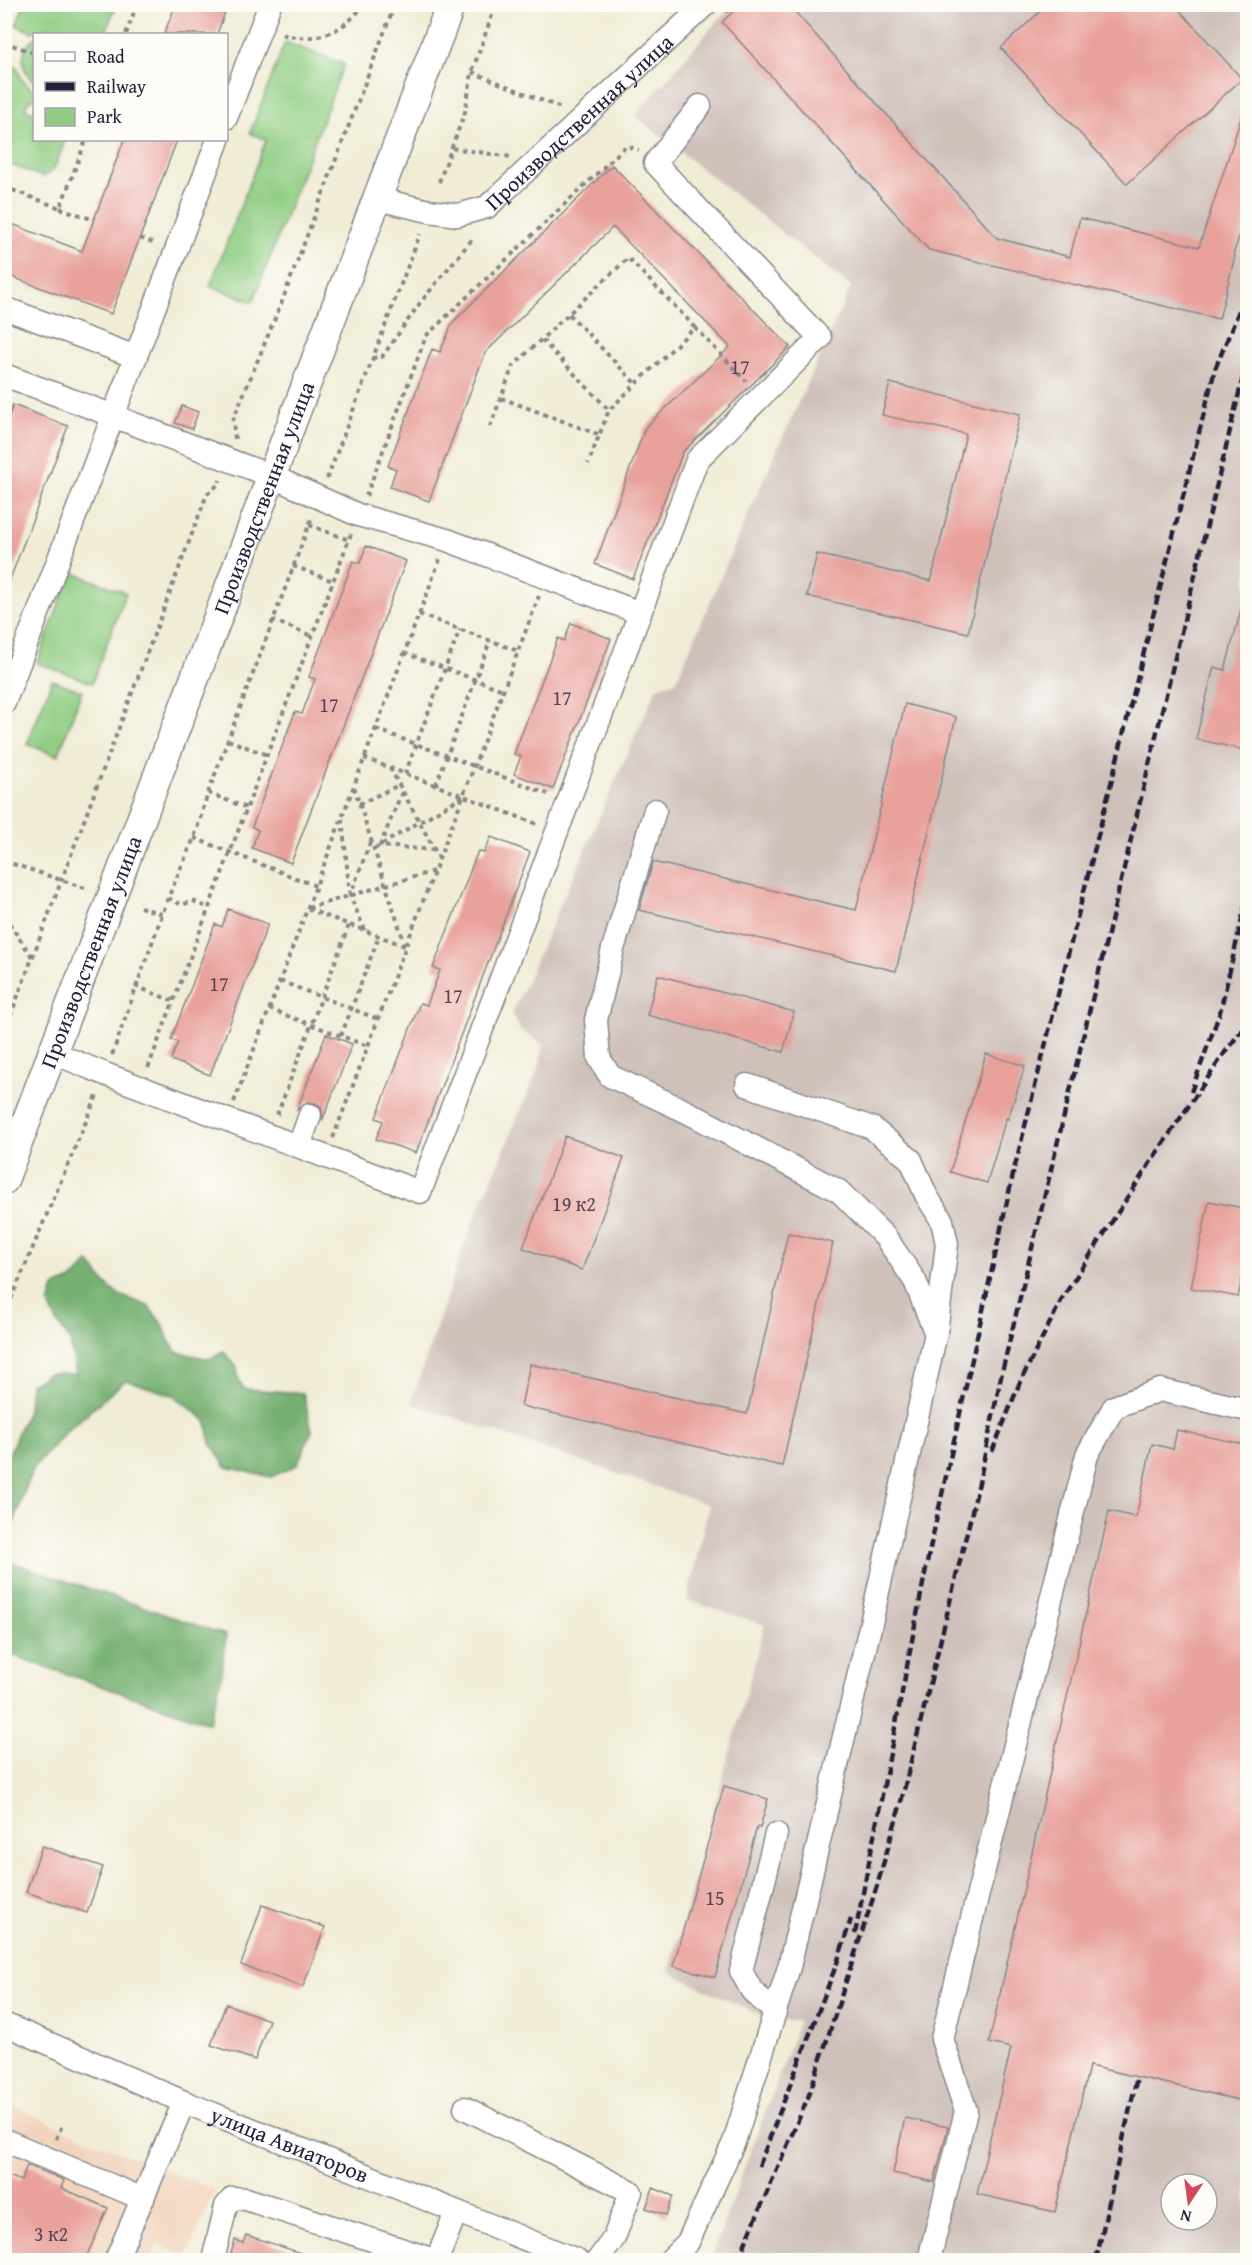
<svg xmlns="http://www.w3.org/2000/svg" width="1252" height="2265" font-family="'Gentium Book Plus',serif">
<rect width="100%" height="100%" fill="#fdfcf7"/>
<filter id="ink" filterUnits="userSpaceOnUse"><feTurbulence type="fractalNoise" baseFrequency=".0167" numOctaves="2"/><feDisplacementMap in="SourceGraphic" scale="12" xChannelSelector="R" yChannelSelector="G"/><feConvolveMatrix kernelMatrix="1 2 1 2 8 2 1 2 1" color-interpolation-filters="sRGB"/></filter>
<filter id="wash" filterUnits="userSpaceOnUse"><feTurbulence type="fractalNoise" baseFrequency=".008" numOctaves="4" result="noise"/><feDisplacementMap in="SourceGraphic" scale="24" xChannelSelector="R" yChannelSelector="G"/><feGaussianBlur stdDeviation="1.35" result="paint"/><feColorMatrix in="noise" values="0 0 0 0 0 0 0 0 0 0 0 0 0 0 0 0 0 1.4 0 .05"/><feComposite in="paint" operator="in"/></filter>
<g filter="url(#wash)">
<rect width="100%" height="100%" fill="#f0ecd5"/>
<path fill="#f2d4be" d="M5,2102L61,2128L215,2190L187,2256L157,2243L151,2260H5Z"/>
<path fill="#cfc0ba" fill-rule="evenodd" d="M735,5H1247V2260H710L799,2021L770,2020L669,1972L765,1625L687,1600L709,1505L411,1403L464,1245L540,1064L543,1044L521,1031L512,1014L657,687L676,681L753,503L851,287L635,116L719,19ZM1171,2184H1207V2220H1171Z"/>
<path fill="#90cd83" stroke="#59785f" stroke-width="1.5" d="M24,5V4L116,5L105,34H71L63,29L49,27L32,32L16,25Z
M34,38V82C20,70 19,50 34,38Z
M285,42L344,64L253,302L210,286L266,140L250,133Z
M5,62L17,67L22,80L34,91V100L29,99L25,109L34,112V111V140H65C60,152 57,173 43,177L5,163Z
M71,572L126,593L92,683L37,663Z
M52,680L82,691L58,756L27,744Z"/>
<path fill="#74b071" stroke="#4b6956" stroke-width="1.5" d="M89,1262L105,1283L117,1294L148,1306L163,1325L169,1341L177,1352L210,1359L223,1351L236,1365L239,1380L244,1389L303,1393L312,1431L297,1465L271,1477L226,1467L211,1443L206,1421L175,1396L126,1380L68,1430L33,1468L13,1525L10,1562L226,1635L221,1679L209,1723L5,1653V1464L28,1408L30,1384L50,1373L76,1374L70,1341L57,1322L49,1304L54,1287L72,1280Z"/>
<g id="blocks">
<path fill="#e8a19b" d="M176,4H228L217,34H164Z
M741,4H788L997,238L1070,257L1080,218L1199,247L1244,109H1248V210L1233,255L1235,256L1219,319L929,250L722,22Z
M1048,4H1174L1242,79L1127,184L1001,48Z
M124,140H177L111,314L4,274V221L82,251Z
M612,165L790,347L683,452L633,579L595,564L645,428L730,347L613,227L485,353L429,501L390,487L396,469L388,466L432,349L440,352L453,322Z
M890,383L1020,414L968,633L807,596L817,554L931,581L966,434L882,415Z
M13,405L68,426L6,590L4,589V428Z
M182,406L198,412L192,429L175,423Z
M366,546L406,561L291,863L252,848L258,830L252,827L295,712L302,714L315,679L309,677L353,561L360,563Z
M1242,606H1248V751L1196,739L1214,667L1225,670Z
M571,623L611,639L553,789L514,774L521,756L514,754L558,638L564,641Z
M905,704L956,717L896,971L639,910L653,862L856,910Z
M491,837L530,852L416,1153L376,1139L383,1121L376,1118L420,1003L427,1005L440,970L433,968L478,851L484,853Z
M228,909L268,924L210,1075L171,1060L178,1042L171,1040L215,924L222,927Z
M658,975L794,1012L783,1052L647,1015Z
M326,1034L352,1044L323,1119L321,1107L315,1103L307,1102L297,1110Z
M986,1054L1025,1066L1008,1119L1006,1118L987,1183L950,1172Z
M565,1136L624,1158L582,1270L523,1248Z
M1209,1201L1248,1209V1251L1238,1297L1191,1288Z
M788,1233L833,1243L782,1466L521,1406L530,1364L747,1414Z
M1177,1430L1248,1445V2102L1089,2066L1055,2212L977,2194L1011,2048L989,2043L1109,1511L1136,1517L1152,1444L1173,1449Z
M724,1786L768,1799L760,1828L757,1827L715,1977L673,1966Z
M42,1846L103,1867L87,1913L26,1892Z
M262,1905L325,1927L303,1987L241,1965Z
M226,2004L269,2020L255,2060L211,2045Z
M905,2118L948,2127L934,2182L893,2173Z
M27,2165L64,2180L61,2188L108,2208L85,2260H4V2174L21,2181Z
M653,2188L673,2196L666,2215L646,2208Z
M246,2235L313,2257V2260H229L235,2240L243,2243Z"/>
</g>
</g>
<g filter="url(#ink)">
<use href="#blocks" fill-opacity="0" stroke="#898788" stroke-width="1.5"/>
<g fill="none" stroke-linecap="round" stroke-linejoin="round">
<g stroke="#898788" stroke-width="25">
<g id="minor">
<path d="M226,118L270,4"/>
<path id="s1" d="M377,199L429,211L458,215L487,207L706,4"/>
<path d="M4,308L136,357"/>
<path d="M4,375L114,416"/>
<path d="M640,613L697,460L820,338L655,163L700,106"/>
<path d="M4,703L218,140"/>
<path d="M655,810L613,949L596,1020L599,1058L610,1076L685,1111L839,1191L886,1238L915,1281L935,1332"/>
<path d="M54,1053L105,1074L420,1192L640,613L447,540L358,515L271,476L113,416"/>
<path d="M299,1146L310,1115"/>
<path d="M775,2012L752,1991L741,1971L776,1834"/>
<path id="s2" d="M4,2024L184,2102L577,2260"/>
<path d="M465,2108L631,2192L614,2238L598,2260"/>
<path d="M4,2140L143,2199"/>
<path d="M116,2260L184,2102"/>
<path d="M213,2260L226,2206L233,2198L246,2199L434,2260"/>
<path d="M437,2260L456,2212"/>
<path d="M670,2260L688,2242L734,2142L789,1967L871,1623L936,1333L947,1244L942,1221L926,1195L911,1160L872,1128L747,1085"/>
<path d="M929,2260L966,2111L942,2039L1087,1455L1114,1407L1160,1390L1248,1410"/>
</g>
</g>
<g stroke="#898788" stroke-width="31">
<g id="major">
<path id="s3" d="M4,1180L451,4"/>
</g>
</g>
<path stroke="#898788" stroke-width="4" stroke-dasharray="4.5 4.5" stroke-linecap="butt" d="M4,8L6,4
M726,12L735,4
M126,34L137,4
M282,34C314,44 345,32 364,4
M4,42L34,53
M472,72L561,108
M452,148L511,157
M439,182L465,112L472,72L496,4
M4,187L60,208L86,140
M60,208L94,220
M140,238L156,244
M569,314L636,384
M695,327L746,381
M542,340L609,410
M372,358L382,357L420,303L474,237
M501,398L600,435
M490,427L513,366L628,258L695,327L609,410L588,464
M235,439L233,420L281,304L395,4
M327,479L420,234
M366,496L426,336L626,146L639,150
M309,525L349,540
M293,566L333,581
M419,614L518,651
M272,620L312,636
M404,653L503,690
M376,729L548,794
M228,740L267,755
M364,758L537,824
M390,768L439,858
M405,774L460,629
M436,785L490,641
M354,787L405,945
M402,792L380,846L434,850
M208,793L247,808
M359,804L399,785
M342,819L350,895
M194,838L316,886
M374,849L463,796
M4,861L85,888
M168,898L182,905L193,901L209,908
M140,907L162,914
M308,908L434,871
M308,909L405,946
M4,916L33,958
M365,930L350,896L371,840
M280,981L378,1019
M135,986L173,1001
M269,1009L368,1046
M4,1033L207,494L219,484L220,480
M341,1036L379,936
M112,1055L168,898L194,838L208,793L312,517
M148,1068L351,534
M234,1102L440,559
M277,1115L349,925
M333,1138L539,596
M4,1316L98,1093
M56,2139L63,2123"/>
<use href="#minor" stroke="#fff" stroke-width="22"/>
<use href="#major" stroke="#fff" stroke-width="28"/>
<path stroke="#22223b" stroke-width="4.5" stroke-dasharray="9 4.5" stroke-linecap="butt" d="M1191,1092L1220,1012L1248,894
M992,1452L1020,1382L1063,1297L1152,1160L1228,1048L1248,1023
M855,1934L929,1553L1014,1170L1215,369L1248,289
M759,2166L837,1963L851,1919
M738,2260L809,2095L876,1889L900,1806L979,1483L1002,1372L1248,356
M1096,2260L1137,2077"/>
</g>
</g>
<g text-anchor="middle" dominant-baseline="central" stroke-width="4.5" stroke-linejoin="round" paint-order="stroke">
<g font-size="20" fill="#544253">
<text x="740" y="366">17</text>
<text x="562" y="697">17</text>
<text x="329" y="704">17</text>
<text x="219" y="983">17</text>
<text x="453" y="995">17</text>
<text x="574" y="1203">19 к2</text>
<text x="715" y="1897">15</text>
<text x="51" y="2233">3 к2</text>
</g>
<g font-size="22" fill="#22223b" stroke="#fdfcf7">
<text stroke="none"><textPath href="#s1" startOffset="238">Производственная улица</textPath></text>
<text stroke="none"><textPath href="#s3" startOffset="730">Производственная улица</textPath></text>
<text stroke="none"><textPath href="#s3" startOffset="244">Производственная улица</textPath></text>
<text stroke="none"><textPath href="#s2" startOffset="310">улица Авиаторов</textPath></text>
</g>
</g>
<rect width="1252" height="2265" fill="none" stroke="#fdfcf7" stroke-width="24"/>
<rect x="33" y="33" width="195" height="108" fill="#fdfcf7" stroke="#a5a5ac" stroke-width="1.5"/>
<rect x="45" y="52" width="30" height="9" fill="#ffffff" stroke="#a5a5ac" stroke-width="1.5"/>
<text x="87" y="63" font-size="18" fill="#22223b">Road</text>
<rect x="45" y="82" width="30" height="9" fill="#22223b" stroke="#a5a5ac" stroke-width="1.5"/>
<text x="87" y="93" font-size="18" fill="#22223b">Railway</text>
<rect x="45" y="108" width="30" height="18" fill="#90cd83" stroke="#a5a5ac" stroke-width="1.5"/>
<text x="87" y="123" font-size="18" fill="#22223b">Park</text>
<g transform="translate(1189 2202) rotate(193)"><circle r="28" fill="#fdfcf7" stroke="#a5a5ac" stroke-width="1.5"/>
<path d="M0-4.5L10 22L0 15L-10 22Z" fill="#d1495b"/>
<text y="-9" font-size="16" font-weight="bold" text-anchor="middle" fill="#22223b">N</text>
</g>
</svg>
